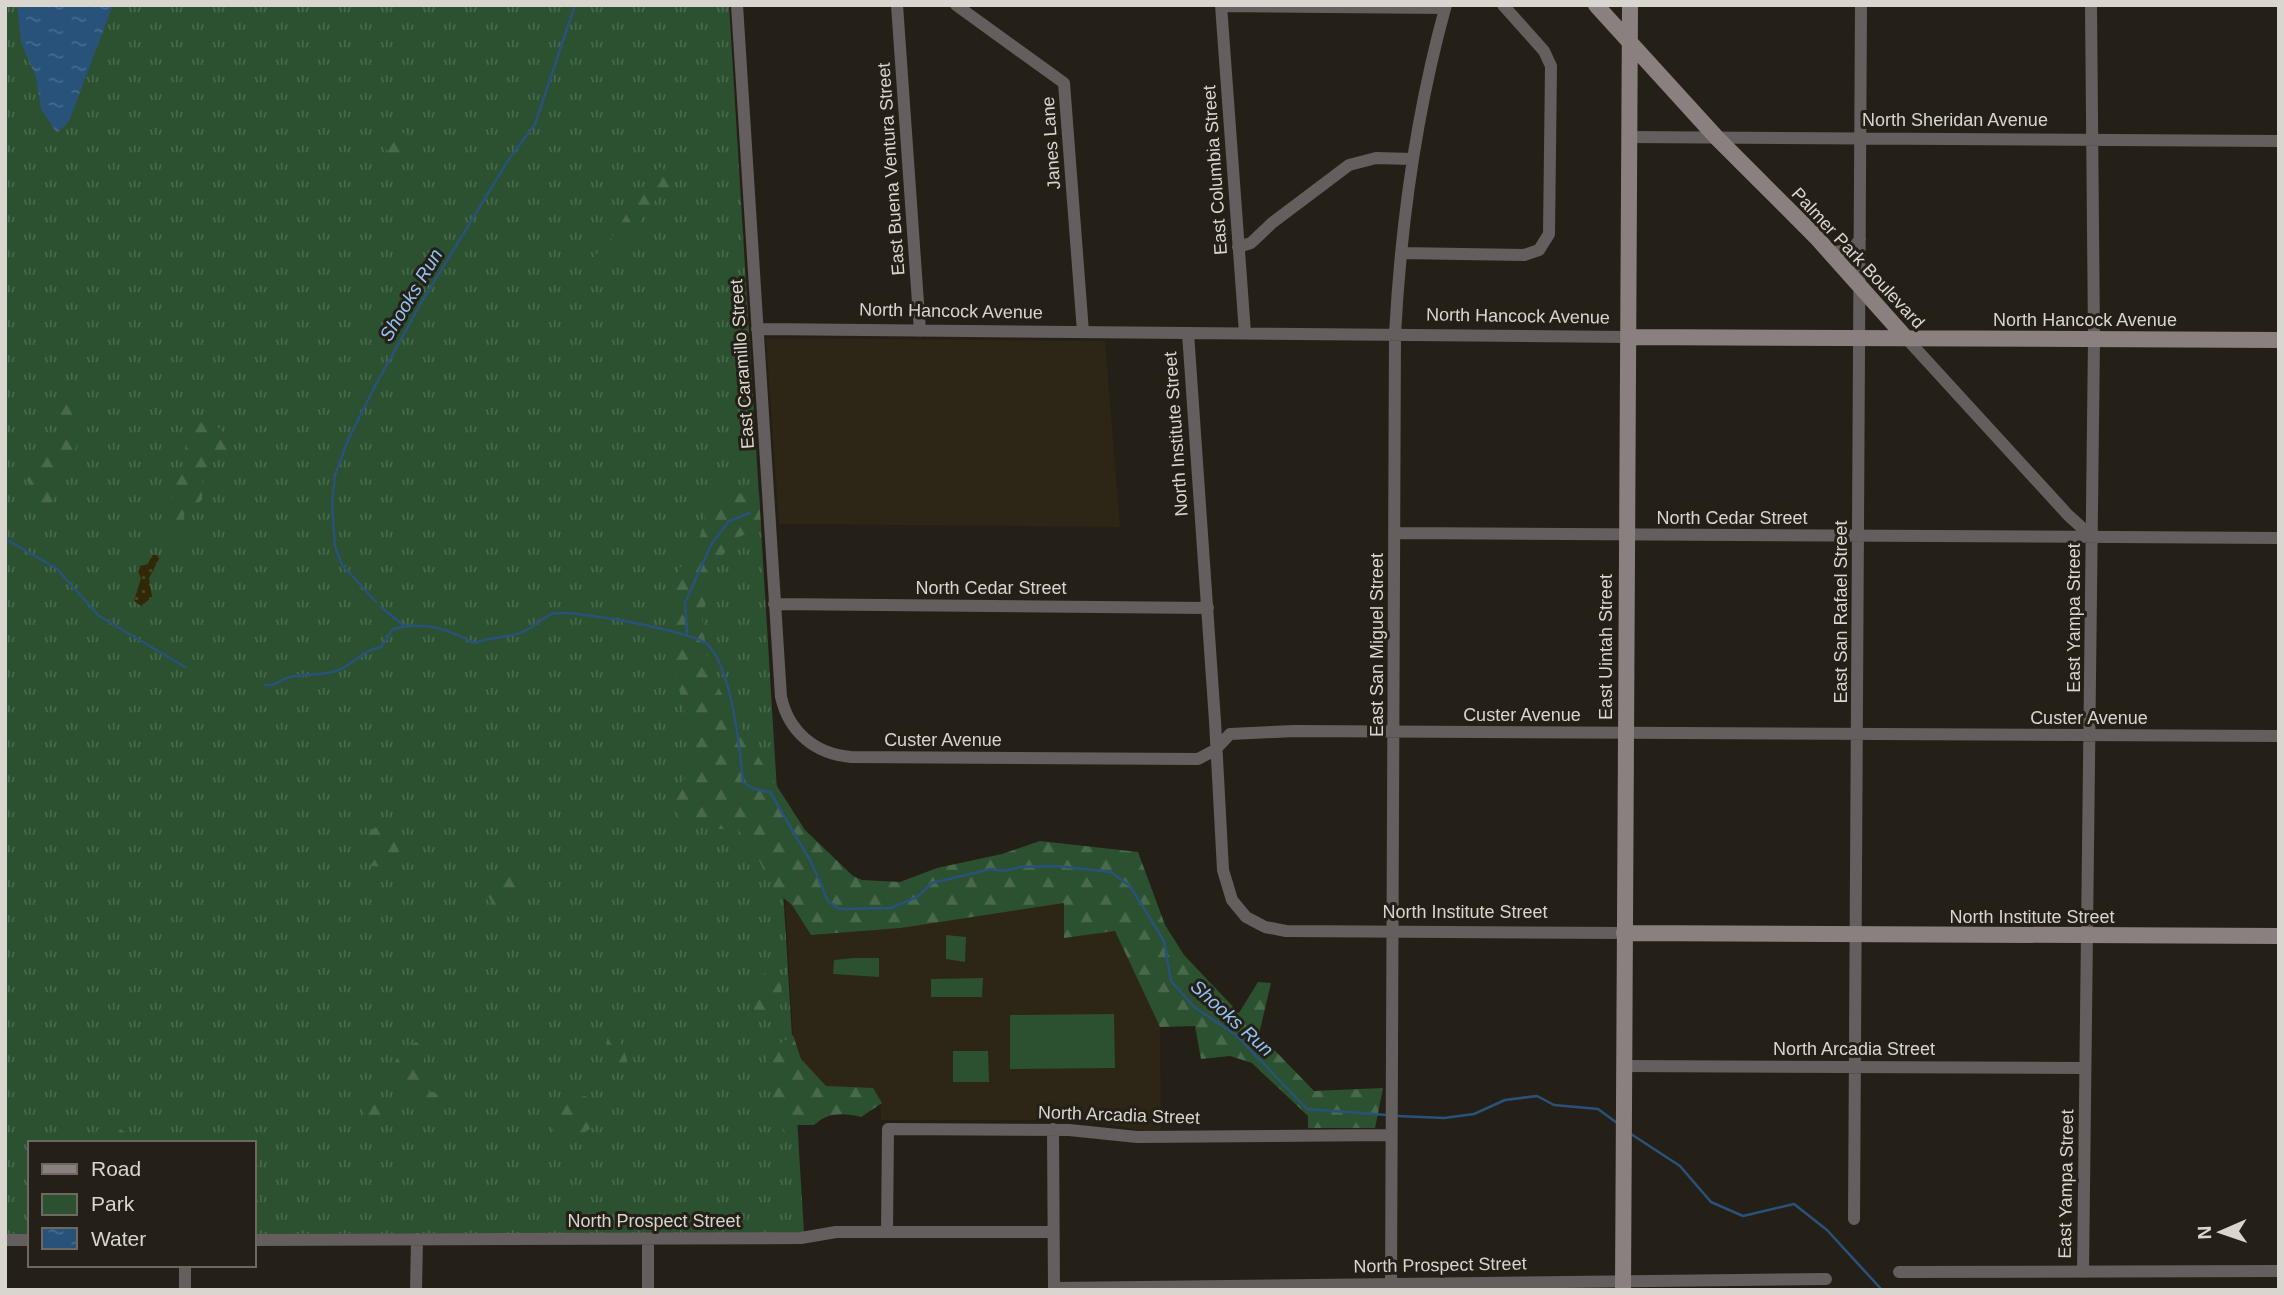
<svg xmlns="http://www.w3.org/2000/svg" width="2284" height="1295" font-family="Helvetica,sans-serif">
<defs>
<pattern id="grass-tufts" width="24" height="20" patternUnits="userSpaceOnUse" patternTransform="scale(1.75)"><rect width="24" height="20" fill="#2b5130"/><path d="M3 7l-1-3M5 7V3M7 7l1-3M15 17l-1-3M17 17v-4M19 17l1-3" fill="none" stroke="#49694d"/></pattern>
<pattern id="forest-firs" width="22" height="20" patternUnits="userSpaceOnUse" patternTransform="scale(1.75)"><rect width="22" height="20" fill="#2b5130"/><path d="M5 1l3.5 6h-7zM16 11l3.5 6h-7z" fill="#49694d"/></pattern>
<pattern id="sand-dots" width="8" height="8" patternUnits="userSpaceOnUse" patternTransform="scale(1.75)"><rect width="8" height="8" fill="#302806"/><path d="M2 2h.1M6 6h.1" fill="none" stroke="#4d4629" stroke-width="1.8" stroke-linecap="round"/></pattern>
<pattern id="water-ripples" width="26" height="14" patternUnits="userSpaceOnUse" patternTransform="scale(1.75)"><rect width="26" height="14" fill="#29527b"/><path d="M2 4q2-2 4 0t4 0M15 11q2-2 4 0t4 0" fill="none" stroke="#476a8d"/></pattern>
</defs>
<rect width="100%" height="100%" fill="#252017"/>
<path fill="#2d2515" d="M766,338L1105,341L1120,527L779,524Z
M785,901L792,905L811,935L901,928L1064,902L1115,930L1160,1027L1161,1134L1083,1120H881V1103L797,1104Z"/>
<path fill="url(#grass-tufts)" d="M5,5H729L804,1233L254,1234V1143H30V1234H5Z"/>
<path fill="url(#forest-firs)" d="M399,132L411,135L419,147L402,163L390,156L383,143L389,135Z
M659,167L671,173L672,184C665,191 658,197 652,204C630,233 624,265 583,272C588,259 600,252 608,242C627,218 638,189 659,167Z
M69,400L80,403L82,422L76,448C51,464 57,481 51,507L43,510L27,480L42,453L56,440L62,428L58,419L59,405Z
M199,418C218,422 233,438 232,457L215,459L203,471L202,500L184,514L185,535L176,541L167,533L166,519L173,492L185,460L186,426Z
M759,492L761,528L736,538L716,564L702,618L709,671L752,747L805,830L853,876L862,880L900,882L937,868L1002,854L1040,841L1138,852L1165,925L1184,955L1239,1013L1258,982L1271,983L1259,1034L1314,1091L1383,1088L1375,1128H1308V1116L1252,1063L1230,1056L1201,1059L1195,1026L1160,1027L1115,931L1064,938V903L901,928L811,935L792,905L775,891L754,851L738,830L684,827L672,804L687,775L690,735L673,664L671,589L679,569L697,546L712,496Z
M388,826L397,833L399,855L388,867L372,866L363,853L365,835L374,828Z
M502,873L518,874L520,897L513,914L496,909L488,896Z
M768,968L781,975L782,1001L769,1021L756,1015L749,997Z
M614,1028L620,1031C619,1045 626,1052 628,1065L615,1067L607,1062C606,1048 604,1038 614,1028Z
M793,1035L801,1059L826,1086L873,1088L882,1103L861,1117C844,1113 828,1112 814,1125H798L785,1137C780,1118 761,1071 768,1056C771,1048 785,1041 793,1035Z
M416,1042L426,1048L423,1064L428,1091L451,1098L450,1105C425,1113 411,1100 392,1084C393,1061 396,1053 416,1042Z
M364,1093L376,1094L383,1106L379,1124H369L360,1099Z
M585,1096L594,1100V1126L578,1137L561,1140L552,1130L549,1117L558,1102Z
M110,1122L126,1133L125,1143H89L99,1128Z"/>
<path fill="url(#sand-dots)" d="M152,555H157L159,559L149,578L152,597L141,606L134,601L141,578L138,572L140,566L148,564Z"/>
<path fill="#2b5130" d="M946,935L966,937L965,962L946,959Z
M854,958H879V977L833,974L834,960Z
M983,978L982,997H931V979Z
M1114,1014L1115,1068L1010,1069V1015Z
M953,1051H988L989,1082H953Z"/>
<path fill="url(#water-ripples)" d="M17,5H113L69,121L57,133L41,109L36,77L21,42Z"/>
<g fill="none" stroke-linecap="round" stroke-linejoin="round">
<path stroke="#29527b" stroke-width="2.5" d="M5,539L56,568L99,616L185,667
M376,602L342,565L335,546L332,504L335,475L348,440L374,388L421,303L509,159L535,124L575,5
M381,607L403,625
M687,634L685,603L712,543L729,521L750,513
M265,685C275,687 281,679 290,677C305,673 325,676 339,670C355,663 363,650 381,647L393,629C425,621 445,628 474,643C490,637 505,638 520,633C532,629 541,618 552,614C570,608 693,632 707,644C732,667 740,749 743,782L754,789L770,792L811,862L828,901L839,909L891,908L917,897L932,883L991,869L1003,871L1021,867L1057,866L1111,872L1130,886L1164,941L1171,981L1194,1007L1236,1035L1307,1109L1387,1115
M1397,1116L1444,1118L1474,1114L1505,1100L1537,1096L1554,1105L1598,1109L1617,1123
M1631,1134L1680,1166L1711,1202L1743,1216L1794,1204L1827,1230L1882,1290"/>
<path stroke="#645e5e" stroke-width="12" d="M737,5L781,697C789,732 815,754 851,757L1198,759L1215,750L1230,734L1294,731L2279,736
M897,5L920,331
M956,5L1064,83L1083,332
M1221,5L1245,333
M1221,6L1445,8
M1630,137L2279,141
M1238,247L1251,243L1272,223L1349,165L1376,158L1412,159
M1401,253L1524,255L1539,250L1549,234L1551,66L1544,51L1503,5
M1830,253L1853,249L1860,239
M757,329L1628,337
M1188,333L1215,721L1223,870L1232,900L1246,917L1265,927L1286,931L1624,933
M1906,338L2068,515L2091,536
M1395,533L2279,538
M774,604L1208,608
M1623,1066L2084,1068
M1053,1129L1054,1290
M1854,1219L1861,5
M887,1232L888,1129L1069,1130L1137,1137L1391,1135
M5,1240H30
M254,1240L801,1238L836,1232H1053
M1899,1272L2279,1271
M2083,1272L2094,339L2091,5
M1054,1288L1826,1279
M185,1290V1265
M416,1290L417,1239
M648,1290V1239
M1391,1290L1395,334C1401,222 1416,113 1446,5"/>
<path stroke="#8b8080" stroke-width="16" d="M1596,5L1717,138L1816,237L1906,338
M1628,337L2279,340
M1624,933L2279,936
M1623,1290L1630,5"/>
</g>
<g text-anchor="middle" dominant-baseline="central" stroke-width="6" stroke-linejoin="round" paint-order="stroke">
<g font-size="18" fill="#d9d6cf" stroke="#252017">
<text x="1955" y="120">North Sheridan Avenue</text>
<text transform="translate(1051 143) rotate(-94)">Janes Lane</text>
<text transform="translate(891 169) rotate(-94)">East Buena Ventura Street</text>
<text transform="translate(1215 170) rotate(-94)">East Columbia Street</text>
<text transform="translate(1858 258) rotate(47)">Palmer Park Boulevard</text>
<text transform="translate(951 311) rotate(1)">North Hancock Avenue</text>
<text transform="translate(1518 316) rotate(1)">North Hancock Avenue</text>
<text x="2085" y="320">North Hancock Avenue</text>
<text transform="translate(742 364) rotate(-94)">East Caramillo Street</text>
<text transform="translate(1176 434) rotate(-94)">North Institute Street</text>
<text x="1732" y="518">North Cedar Street</text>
<text x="991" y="588">North Cedar Street</text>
<text transform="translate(1841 612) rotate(-90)">East San Rafael Street</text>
<text transform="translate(2074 618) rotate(-90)">East Yampa Street</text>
<text transform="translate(1377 645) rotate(-90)">East San Miguel Street</text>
<text transform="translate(1606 647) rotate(-90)">East Uintah Street</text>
<text x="1522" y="715">Custer Avenue</text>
<text x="2089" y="718">Custer Avenue</text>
<text x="943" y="740">Custer Avenue</text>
<text x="1465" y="912">North Institute Street</text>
<text x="2032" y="917">North Institute Street</text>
<text x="1854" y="1049">North Arcadia Street</text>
<text transform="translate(1119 1115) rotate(2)">North Arcadia Street</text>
<text transform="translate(2066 1184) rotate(-89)">East Yampa Street</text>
<text x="654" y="1221">North Prospect Street</text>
<text transform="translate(1440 1265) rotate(-1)">North Prospect Street</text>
</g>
<g font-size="19" font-style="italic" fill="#92c3f7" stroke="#252017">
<text transform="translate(411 295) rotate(-59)">Shooks Run</text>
<text transform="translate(1232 1018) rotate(42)">Shooks Run</text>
</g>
</g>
<rect width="2284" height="1295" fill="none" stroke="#d9d6cf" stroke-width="14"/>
<rect x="28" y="1141" width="228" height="126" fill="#252017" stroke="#6d6961" stroke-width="2"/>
<rect x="42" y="1164" width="35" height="10" fill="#8b8080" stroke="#6d6961" stroke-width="2"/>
<text x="91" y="1176" font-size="21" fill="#d9d6cf">Road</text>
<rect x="42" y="1194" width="35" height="21" fill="#2b5130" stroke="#6d6961" stroke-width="2"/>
<text x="91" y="1211" font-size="21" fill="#d9d6cf">Park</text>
<rect x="42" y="1228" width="35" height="21" fill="url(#water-ripples)" stroke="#6d6961" stroke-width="2"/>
<text x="91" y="1246" font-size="21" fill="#d9d6cf">Water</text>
<g transform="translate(2221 1232) rotate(268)" stroke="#252017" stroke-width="5" paint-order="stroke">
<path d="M0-5L12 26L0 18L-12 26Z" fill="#d9d6cf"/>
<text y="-10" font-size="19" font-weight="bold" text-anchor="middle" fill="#d9d6cf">N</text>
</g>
</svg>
